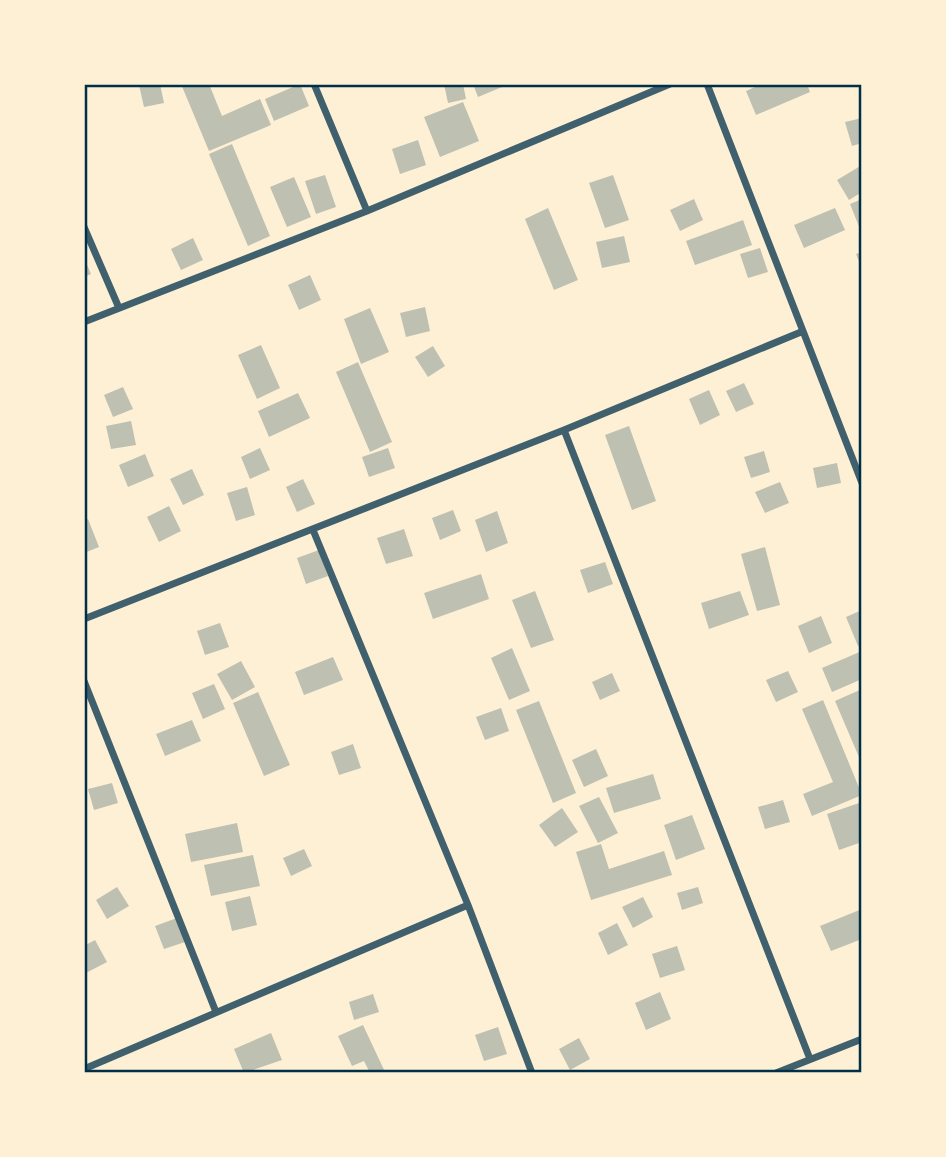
<svg xmlns="http://www.w3.org/2000/svg" width="946" height="1157" font-family="Arial,sans-serif">
<rect width="100%" height="100%" fill="#fdf0d5"/>
<path fill="#bec0b2" d="M160,84L164,103L144,107L139,85Z
M181,84H209L222,116L260,99L271,125L209,151Z
M300,84L309,106L274,121L265,99Z
M444,84H463L466,99L448,103Z
M473,84H501L502,87L478,97Z
M762,84H807L810,92L756,115L746,91Z
M463,102L479,141L440,157L424,117Z
M862,118V143L852,146L845,122Z
M418,140L426,165L400,174L392,149Z
M232,144L270,236L248,246L209,154Z
M862,165V192L849,200L837,180Z
M325,175L336,207L316,214L305,181Z
M613,175L629,220L605,228L589,183Z
M294,177L311,217L287,227L270,187Z
M694,199L703,220L680,231L670,210Z
M862,199V234L850,204Z
M548,208L578,280L554,290L525,219Z
M835,208L845,230L804,248L794,225Z
M743,220L752,245L695,265L686,241Z
M624,236L630,262L602,268L596,242Z
M193,238L203,260L181,270L171,249Z
M760,248L768,272L748,278L740,254Z
M862,252V269L856,254Z
M84,258L91,274L84,277Z
M310,275L321,300L299,310L288,285Z
M425,307L430,331L406,337L400,313Z
M370,308L389,352L361,364L344,319Z
M261,345L280,388L257,399L238,355Z
M433,346L445,366L428,377L415,357Z
M358,362L392,442L370,452L336,372Z
M744,383L754,404L736,412L726,391Z
M123,387L133,409L113,417L104,395Z
M709,390L720,415L700,425L689,399Z
M298,393L310,418L269,437L258,411Z
M131,421L136,445L111,449L106,426Z
M629,426L656,501L632,510L605,435Z
M260,448L270,470L250,479L241,457Z
M388,448L395,468L369,477L362,457Z
M764,451L770,472L751,478L744,457Z
M145,454L154,476L128,487L119,465Z
M837,463L841,483L817,488L813,468Z
M192,469L204,495L183,505L170,479Z
M303,479L315,504L297,512L286,487Z
M780,482L789,503L765,513L755,492Z
M247,487L255,515L236,521L227,493Z
M169,506L181,531L159,542L147,517Z
M453,510L461,531L440,540L432,518Z
M497,511L508,543L486,552L475,520Z
M88,519L99,547L84,553V521Z
M404,529L413,556L386,564L377,538Z
M765,547L780,605L757,611L741,554Z
M319,550L328,576L306,584L297,558Z
M605,562L613,584L588,593L580,570Z
M481,574L489,599L433,619L424,593Z
M535,591L554,640L531,648L512,600Z
M740,591L749,615L709,629L701,603Z
M862,610V645L858,646L846,617Z
M821,616L832,643L809,653L798,626Z
M220,623L229,647L205,655L197,631Z
M512,648L530,691L509,700L491,658Z
M862,651V679L832,692L822,668Z
M333,657L343,680L304,695L295,672Z
M241,661L255,687L232,700L217,674Z
M788,671L798,692L776,702L766,680Z
M612,673L620,691L600,700L592,682Z
M214,684L225,709L203,719L192,693Z
M862,689V764L835,701Z
M258,692L290,765L264,776L233,703Z
M823,700L862,795L812,816L803,794L833,782L802,709Z
M539,701L576,793L553,803L516,710Z
M501,708L509,731L485,740L476,717Z
M192,720L201,741L165,756L156,734Z
M353,744L361,768L339,775L331,752Z
M596,749L608,776L584,787L572,760Z
M653,774L661,799L614,813L606,788Z
M112,783L118,803L94,810L88,789Z
M599,797L618,833L598,843L579,806Z
M783,800L790,822L765,829L758,807Z
M862,802V842L839,850L827,814Z
M562,808L578,832L555,847L539,825Z
M692,815L705,849L676,860L664,825Z
M237,823L243,852L191,862L185,834Z
M601,844L609,869L664,851L672,875L591,900L576,852Z
M304,849L312,866L291,876L283,858Z
M253,855L260,886L211,896L204,865Z
M117,887L129,906L107,919L96,900Z
M698,887L703,903L682,910L677,893Z
M250,896L257,925L232,931L225,902Z
M643,897L653,917L633,928L622,907Z
M862,909V939L831,951L820,926Z
M177,918L185,942L164,949L155,926Z
M617,923L628,945L608,955L598,933Z
M95,940L107,962L84,974V946Z
M677,946L685,970L660,978L652,954Z
M660,992L671,1019L646,1030L635,1003Z
M373,994L379,1012L354,1020L349,1002Z
M363,1025L385,1072L383,1073H370L364,1061L352,1066L338,1036Z
M498,1027L507,1054L484,1061L475,1035Z
M271,1033L282,1060L244,1073L234,1049Z
M579,1038L590,1059L570,1070L559,1049Z"/>
<g fill="none" stroke-linecap="round" stroke-linejoin="round">
<path stroke="#3f606c" stroke-width="7" d="M314,84L367,211
M707,84L862,483
M84,227L119,308
M84,322L367,211L670,84
M564,430L810,1059
M313,530L468,905L532,1073
M84,619L564,430L801,332
M84,681L216,1012
M84,1069L468,905
M776,1073L862,1039"/>
</g>
<rect width="946" height="1157" fill="none" stroke="#fdf0d5" stroke-width="172"/>
<rect x="86" y="86" width="774" height="985" fill="none" stroke="#003049" stroke-width="2.5"/>
</svg>
